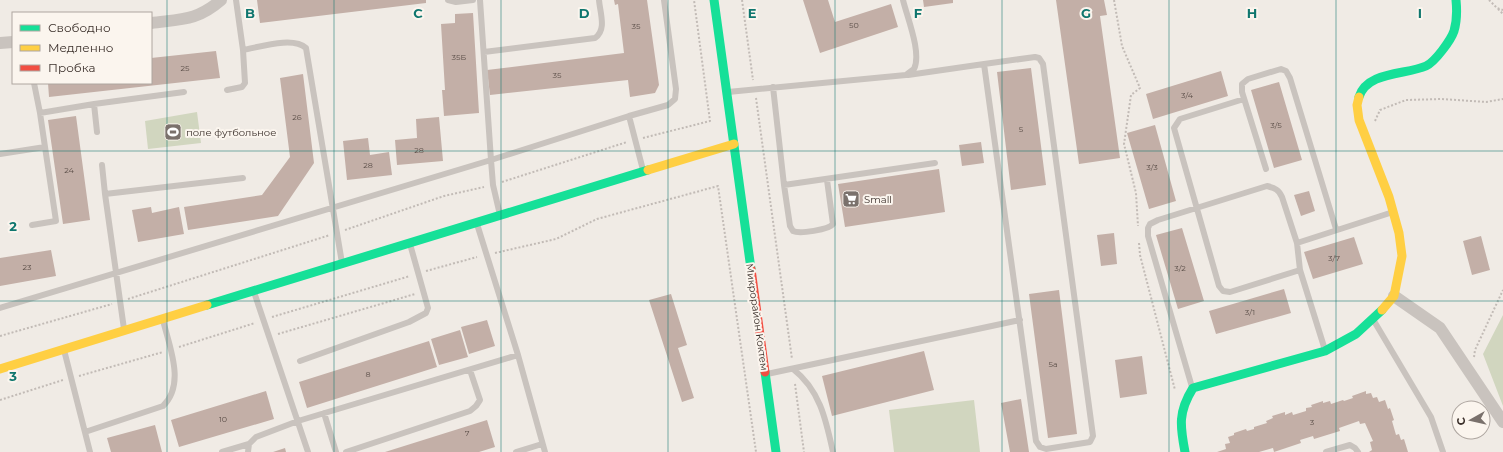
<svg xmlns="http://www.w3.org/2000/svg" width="1503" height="452" font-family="Montserrat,sans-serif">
<rect width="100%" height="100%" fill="#f0ebe5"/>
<path fill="#d1d6bf" d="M197,112L201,143L148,149L145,121Z
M1503,315V406L1483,354Z
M974,400L980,452H894L889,410Z"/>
<path fill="#c3afa7" d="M257,0H426V3L260,23Z
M614,0H647L659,85L655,93L630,97L628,80L490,95L487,70L624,53L618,4L615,5Z
M803,0H828L835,22L891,4L898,27L820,53Z
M923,0H953V3L924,7Z
M1056,0H1104L1107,15L1100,16L1120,158L1079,164Z
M473,13L479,113L444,116L442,90H445L441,24L455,23V14Z
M216,51L220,78L49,97L48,83H151V58Z
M1031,68L1046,185L1011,190L997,72Z
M1221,71L1228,96L1153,119L1146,94Z
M303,74L314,163L278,216L188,230L184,207L262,195L290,157L280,78Z
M1279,82L1302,160L1274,168L1251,90Z
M76,116L90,220L63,224L48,120Z
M439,117L443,161L397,165L395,140L417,138L416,119Z
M1155,125L1176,201L1149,209L1127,133Z
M368,138L370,155L389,152L392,175L347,180L343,141Z
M981,142L984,163L962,166L959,145Z
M939,169L945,212L845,227L838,184Z
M1309,191L1315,211L1301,216L1294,195Z
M151,207L152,213L179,207L184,234L138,242L132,210Z
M1182,228L1204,301L1178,309L1156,235Z
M1114,233L1117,264L1101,266L1097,235Z
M1481,236L1490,270L1472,275L1463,241Z
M1354,237L1363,264L1313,279L1304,252Z
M51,250L56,276L0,286V258Z
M1284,289L1291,313L1216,334L1209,311Z
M1059,290L1077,434L1048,438L1029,294Z
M671,294L687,345L678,348L694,398L682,402L649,300Z
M487,320L495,346L469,354L461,327Z
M460,330L468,357L439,365L431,339Z
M429,341L437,367L307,408L299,382Z
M924,351L934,390L832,416L822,376Z
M1142,356L1147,394L1120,398L1115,360Z
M266,391L274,419L179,447L171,420Z
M1366,391V394L1371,393L1373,398L1377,397L1379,402L1385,400L1388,409L1390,408L1394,420L1392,421L1396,435L1399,434L1401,440L1404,439L1408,452H1369L1372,450L1370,442L1373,441L1365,423L1360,424L1359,421L1339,428L1340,431L1314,439L1313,436L1300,440L1301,443L1274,452L1273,448L1259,452H1217L1226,449L1225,444L1230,443L1228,437L1234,435V433L1246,429L1247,431L1254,429V427L1267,423L1266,421L1273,418L1272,416L1285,412V415L1292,412L1293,415L1306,411V408L1312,407L1311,405L1323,401V403L1330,401L1331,404L1343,400L1344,401L1353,398L1352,396Z
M1021,399L1029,452H1010L1001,403Z
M487,420L495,447L479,452H385Z
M155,425L162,452H111L107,438Z
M285,448L286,452H273Z"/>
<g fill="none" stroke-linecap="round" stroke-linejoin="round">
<path stroke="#c2bbb6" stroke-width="2" stroke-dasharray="2 2" stroke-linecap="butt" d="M742,0L753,80
M1114,0L1122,46L1140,88L1131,95L1124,144L1136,193L1138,226
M1489,0L1497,8L1503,10
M1498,9L1503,14
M756,98L792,359
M1375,121L1380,110L1406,100L1442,99L1486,102L1503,99
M643,138L710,121L694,0
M502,182L627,142
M345,230L444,196L484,187
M1139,243L1140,255L1175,390
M495,253L556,239L597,219L718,186L756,452
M426,271L477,257
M128,299L330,235
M272,317L410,276
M278,334L415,294
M0,336L112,304
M179,347L255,323
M1474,357L1475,350L1503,290
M79,376L163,352
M795,384L804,452
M0,400L63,380"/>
<path stroke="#c9c3be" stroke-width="6" d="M236,0L243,50C260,47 293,36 306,48L342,263
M448,0L456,2L473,0
M480,0L491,160L629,116L643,170
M484,52L595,38C607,30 600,13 599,0
M1035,57L1039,58L1043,64L1093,436L1090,442L1046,449L1040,447L1036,441L984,64Z
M908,75L984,64
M34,83L40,113L94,104L184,92
M773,87L784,185L935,163
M227,90L242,87L245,83L243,50
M728,92L906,75L914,69C922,53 907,17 903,0
M1244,99L1180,119L1174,128L1219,286L1223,291L1230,292L1300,270L1325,350
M94,104L97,132
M629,116L668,105L675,99L676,89L664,0
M0,154L45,147L40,113
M102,165L105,194
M1266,169L1242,92V84L1248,79L1281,69L1286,71L1290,78L1336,229
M784,185L790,226L793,231C799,234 829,230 833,224L827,180
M477,224L518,355L545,452
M32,225L56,221L45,147
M1300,270L1297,243L1393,212
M254,292L308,452
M0,308L491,160L493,185L500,215
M1374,321L1431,417L1443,452
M124,329L105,194L243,178
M64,350L90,452
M300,361L409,322L426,313L428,308L410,244
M793,369C820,390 826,420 833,452
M767,374L1020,320
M1192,387L1148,236V228L1150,224L1158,220L1267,186C1275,188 1279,190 1282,197L1297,243
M324,413L336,452
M85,432L163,406C186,384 169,346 163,320
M222,452L249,444
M248,452L249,444L256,437L298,421L518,355
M346,452L470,411L476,406L480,400L470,370
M516,452L542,444
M1326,452L1350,445L1355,448L1358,452"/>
<path stroke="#c9c3be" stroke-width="12" d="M151,23C181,19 197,21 221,0
M0,43L13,42
M1394,296L1440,328L1503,422"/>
<path stroke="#16e098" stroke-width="9" d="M714,0L751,269
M1359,97C1367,71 1406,75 1426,66C1435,62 1451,40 1454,31C1457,21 1457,10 1456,0
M207,305L648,170
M765,372L776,452
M1185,452C1180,426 1178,412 1193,388L1325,351L1356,334L1382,310"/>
<path stroke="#ffcf43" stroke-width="9" d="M1359,97L1357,105L1359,120L1389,197L1399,233L1402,256L1394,296L1382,310
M648,170L734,144
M0,369L207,305"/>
<path stroke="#f24e42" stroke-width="9" d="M751,269L765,372"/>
</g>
<path fill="none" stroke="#0f766e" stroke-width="1" stroke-opacity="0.55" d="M167,0V452M334,0V452M501,0V452M668,0V452M835,0V452M1002,0V452M1169,0V452M1336,0V452M0,151H1503M0,301H1503"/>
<defs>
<g id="stadium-square" transform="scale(0.9)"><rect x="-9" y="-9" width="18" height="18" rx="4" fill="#7a716c" stroke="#fbf5ee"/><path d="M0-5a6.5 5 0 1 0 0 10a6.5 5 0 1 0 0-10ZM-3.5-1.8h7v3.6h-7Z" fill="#fff"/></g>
<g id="supermarket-square" transform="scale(0.9)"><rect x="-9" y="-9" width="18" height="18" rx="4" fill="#7a716c" stroke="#fbf5ee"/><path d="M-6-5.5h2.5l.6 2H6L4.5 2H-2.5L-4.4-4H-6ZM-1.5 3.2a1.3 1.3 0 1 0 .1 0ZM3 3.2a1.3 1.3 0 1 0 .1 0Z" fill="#fff"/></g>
</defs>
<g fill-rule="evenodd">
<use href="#stadium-square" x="173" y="132"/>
<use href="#supermarket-square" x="851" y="199"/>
</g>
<g text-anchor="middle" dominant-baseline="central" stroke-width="4" stroke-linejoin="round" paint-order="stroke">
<g font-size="8" fill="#5d504a">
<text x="854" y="25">50</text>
<text x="636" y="26">35</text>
<text x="459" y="57">35Б</text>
<text x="185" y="68">25</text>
<text x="557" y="75">35</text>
<text x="1187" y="95">3/4</text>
<text x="297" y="117">26</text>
<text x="1276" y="125">3/5</text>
<text x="1021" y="129">5</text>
<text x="419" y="150">28</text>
<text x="368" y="165">28</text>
<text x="1152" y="167">3/3</text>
<text x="69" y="170">24</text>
<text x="1334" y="258">3/7</text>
<text x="27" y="267">23</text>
<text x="1180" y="268">3/2</text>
<text x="1250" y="312">3/1</text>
<text x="1053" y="364">5а</text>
<text x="368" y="374">8</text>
<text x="223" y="419">10</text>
<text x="1312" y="422">3</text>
<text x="467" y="433">7</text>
</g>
<g font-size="10" fill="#3b302b" stroke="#fbf5ee" text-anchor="start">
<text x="186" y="132">поле футбольное</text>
<text x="864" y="199">Small</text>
</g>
<g font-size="10" fill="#3b302b" stroke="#fbf5ee">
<text transform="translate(757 317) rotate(82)">Микрорайон Коктем</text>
</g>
</g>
<g font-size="13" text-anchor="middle" font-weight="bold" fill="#0f766e" stroke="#fbf5ee" stroke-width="4" stroke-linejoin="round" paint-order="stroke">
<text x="250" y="18">B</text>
<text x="418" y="18">C</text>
<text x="584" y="18">D</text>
<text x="752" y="18">E</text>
<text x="918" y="18">F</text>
<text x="1086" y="18">G</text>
<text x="1252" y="18">H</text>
<text x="1420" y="18">I</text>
<text x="13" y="231">2</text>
<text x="13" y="381">3</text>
</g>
<rect x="12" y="12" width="140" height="72" fill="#fbf5ee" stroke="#aea6a0"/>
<rect x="20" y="25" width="20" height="6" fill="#16e098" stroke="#aea6a0"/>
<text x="48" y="32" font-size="12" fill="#3b302b">Свободно</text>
<rect x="20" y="45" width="20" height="6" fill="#ffcf43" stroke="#aea6a0"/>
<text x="48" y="52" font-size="12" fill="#3b302b">Медленно</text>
<rect x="20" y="65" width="20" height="6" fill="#f24e42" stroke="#aea6a0"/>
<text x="48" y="72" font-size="12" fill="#3b302b">Пробка</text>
<g transform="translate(1471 420) rotate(262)"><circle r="19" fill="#fbf5ee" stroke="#aea6a0"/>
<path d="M0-3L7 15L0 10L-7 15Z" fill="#7a716c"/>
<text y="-6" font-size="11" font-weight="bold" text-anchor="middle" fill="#3b302b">С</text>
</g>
</svg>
